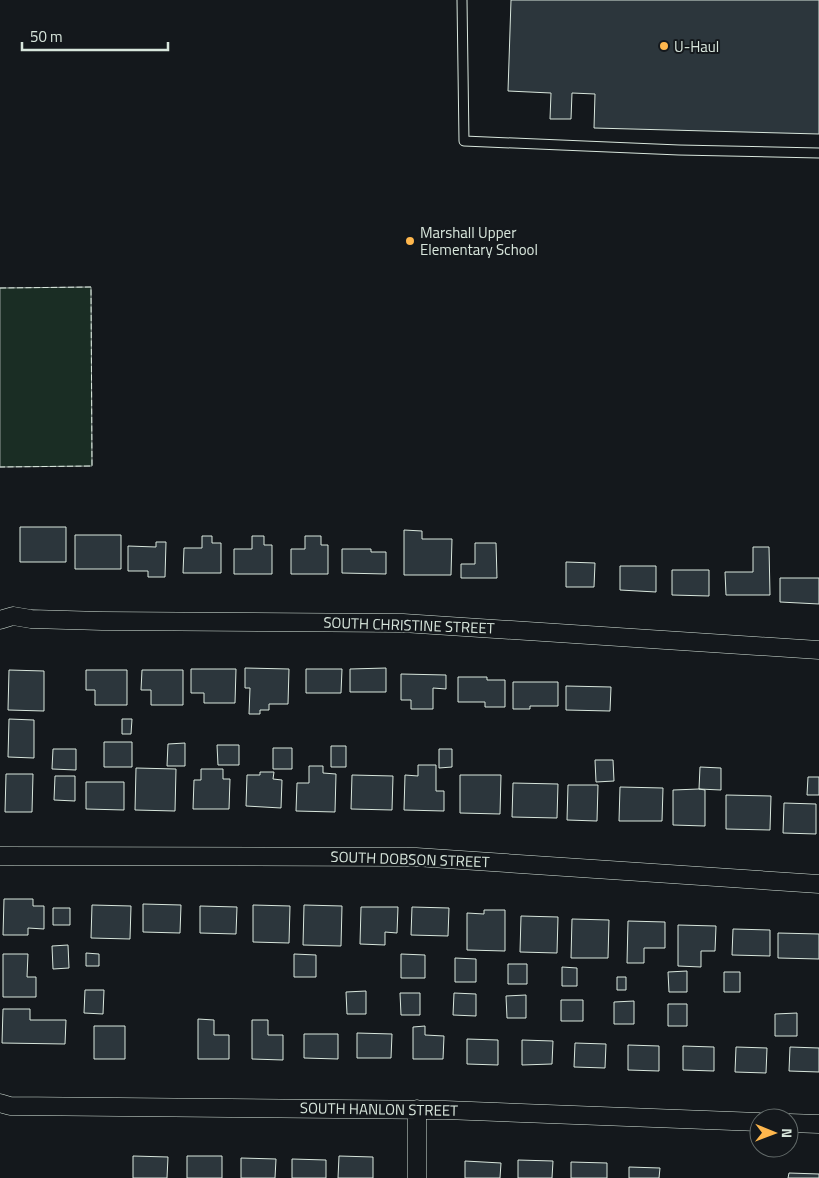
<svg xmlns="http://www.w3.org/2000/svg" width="819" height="1178" font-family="'Titillium Web',sans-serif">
<rect width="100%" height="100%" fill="#14181c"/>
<path fill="#1a2d24" stroke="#939e99" d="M91,287L92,466L0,467V288Z"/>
<path fill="#2c363c" stroke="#d8e6dc" d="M511,0H819V134L594,128L595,94L572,93L571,119H550L551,93L508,91Z
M20,527H66V562H20Z
M404,530L422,531V539H452L451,575H404Z
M75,535H121V569H75Z
M202,536H212V543H221V573H183L184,548H202Z
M252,536H264V545H272V574H234V549H252Z
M305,536H321V545H328V574H291V549H305Z
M156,542H166L165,577H148V571H128V546L156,547Z
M475,543H496L497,578H461V564H475Z
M753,547H769L770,595H726L725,572H753Z
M342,549H371V552H386V574L342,573Z
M566,562L595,563L594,587H566Z
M620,566H656V592L620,590Z
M672,570H709V596L672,595Z
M780,578H819V604L780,602Z
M245,668L289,669L288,704H269V710H260V714H249L250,688H245Z
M386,668V692H350V669Z
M191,669H236L235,703H204V693H191Z
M306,669H342L341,693H306Z
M9,670L44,671V711L8,710Z
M86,670H127V705H95V690H86Z
M142,670H183V705H151V690H141Z
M401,674L446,675V689L433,688V709H411V700H401Z
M458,677H487V680H505V707H485V702H458Z
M513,682H558V706H530V709H513Z
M566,686L611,687L610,711L566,710Z
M9,719L34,720V758L8,757Z
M122,719H132L131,734H122Z
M104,742H132V767H104Z
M185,743V766H167L168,744Z
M217,745H239V765H218Z
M331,746H346V767H331Z
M273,748H292V769H273Z
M53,749H76V770L52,769Z
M439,749H452V767L439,768Z
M595,760H613L614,781L596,782Z
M418,765H436V791H444V811L404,810L405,775L418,776Z
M309,766H323V773L336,774L335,812L296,811L297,783H309Z
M700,767L721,768V790L699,789Z
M136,768L176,769L175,811L135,810Z
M201,769H223V779H230L229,809H193L194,780H201Z
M260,772H274L273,779L282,780L281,808L246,806L247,775H260Z
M6,774H33L32,812H5Z
M352,775L393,776L392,810L351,809Z
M460,775H501L500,814L460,813Z
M55,776H75V801L54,800Z
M808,777H819V795H807Z
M86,782H124V810L86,809Z
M513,783L558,784L557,818L512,817Z
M568,785H598L597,821L567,820Z
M620,787L663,788L662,821H619Z
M699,789L705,790V826L673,825V790Z
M726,795L771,796L770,830L726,829Z
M784,803L816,804V834L783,833Z
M4,899H33V906H44V929L28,928V935H3Z
M143,904L181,905L180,933L143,932Z
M92,905L131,906L130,939L91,938Z
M253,905L290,906L289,943L253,942Z
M304,905L342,906L341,946L303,945Z
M200,906L237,907L236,934L200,933Z
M361,907H398L397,933L385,932V945L360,944Z
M412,907L449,908L448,936L411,935Z
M53,908H70V925H53Z
M484,910H505V951L467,950V913L484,914Z
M521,916L558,917L557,953L520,952Z
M572,919L609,920L608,958H571Z
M628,921L665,922V948H644V963H627Z
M678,925L716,926L715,951H701V967L678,966Z
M733,929L770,930V956L732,955Z
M778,933L819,934V959L778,958Z
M68,945L69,968L53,969L52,946Z
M86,953L99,954V966H86Z
M3,954H28L27,977H36V997H3Z
M294,954L316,955V977H294Z
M401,954L425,955V978H401Z
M455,958L476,959V982H455Z
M508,964H527V984H508Z
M562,967L577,968V986H562Z
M687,971V992H669L668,972Z
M724,972H740V992H724Z
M617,977H626V990H617Z
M85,990H104L103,1014L84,1013Z
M366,991V1014H347L346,992Z
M400,993H420V1015H401Z
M454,993L476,994V1016L453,1015Z
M526,995V1018H507L506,996Z
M561,1000H583V1021H561Z
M634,1001V1024H614V1002Z
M668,1004H687V1026H668Z
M3,1009H30V1020H66L65,1044L2,1043Z
M797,1013V1036H775V1014Z
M198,1019L214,1020V1035H229V1059H198Z
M252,1020H268V1035H283V1060L252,1059Z
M94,1026H125V1059H94Z
M425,1026V1035L444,1036L443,1059H413V1027Z
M357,1033L392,1034L391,1058H357Z
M304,1034H338V1059L304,1058Z
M467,1039L498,1040V1065L467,1064Z
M522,1040L553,1041L552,1064L522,1065Z
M575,1043L606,1044L605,1068L574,1067Z
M628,1045L659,1046V1071L628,1070Z
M683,1046L714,1047V1071L683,1070Z
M736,1047L767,1048L766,1073L735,1072Z
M790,1047L819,1048V1072L789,1071Z
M133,1156L168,1157L167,1178H133Z
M187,1156H222V1178H187Z
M339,1156L373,1157V1178H338Z
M241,1158L276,1159L275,1178H241Z
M292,1159L326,1160V1178H292Z
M518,1160L553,1161L552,1178H518Z
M465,1161L501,1163L500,1178H465Z
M571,1162L607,1163V1178H571Z
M629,1167L660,1168L659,1178H629Z
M789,1173L819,1174V1178H788Z"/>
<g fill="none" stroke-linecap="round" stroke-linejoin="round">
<g stroke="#d8e6dc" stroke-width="11">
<path id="service" d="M462,0L464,141L679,150L819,153"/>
</g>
<g stroke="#d8e6dc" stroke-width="19">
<path id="minor" d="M0,620L13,616L31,619L102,621L403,623L819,650
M0,856L416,857L819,884
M0,1103L10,1106L445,1110L759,1122
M417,1109V1178
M789,1123L819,1124"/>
</g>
<use href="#service" stroke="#14181c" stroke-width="9"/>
<use href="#minor" stroke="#14181c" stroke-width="18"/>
<path stroke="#d8e6dc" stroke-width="1" stroke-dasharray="6 2.5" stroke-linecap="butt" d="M0,288L91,287L92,466L0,467"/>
</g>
<g fill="#ffb74d" stroke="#14181c" stroke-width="2">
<circle cx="664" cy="46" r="5"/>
<circle cx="410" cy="241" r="5"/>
</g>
<g text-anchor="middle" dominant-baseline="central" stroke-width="4" stroke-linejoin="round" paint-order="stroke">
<g font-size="15" fill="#d8e6dc" stroke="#14181c" text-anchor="start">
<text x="674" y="46">U-Haul</text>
<text x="420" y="232">Marshall Upper<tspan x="420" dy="17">Elementary School</tspan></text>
</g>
<g font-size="15" fill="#d8e6dc" stroke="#14181c">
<text transform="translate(409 625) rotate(2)">SOUTH CHRISTINE STREET</text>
<text transform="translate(410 859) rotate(2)">SOUTH DOBSON STREET</text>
<text transform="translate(379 1109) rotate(1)">SOUTH HANLON STREET</text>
</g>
</g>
<g transform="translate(774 1133) rotate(91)"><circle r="24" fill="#14181c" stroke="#626a69"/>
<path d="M0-4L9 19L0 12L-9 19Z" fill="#ffb74d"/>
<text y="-8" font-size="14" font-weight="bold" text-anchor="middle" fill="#d8e6dc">N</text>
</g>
<path d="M22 42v8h146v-8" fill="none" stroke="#d8e6dc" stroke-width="2.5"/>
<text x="30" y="42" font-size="15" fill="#d8e6dc" stroke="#14181c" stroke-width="4" paint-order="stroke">50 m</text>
</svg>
